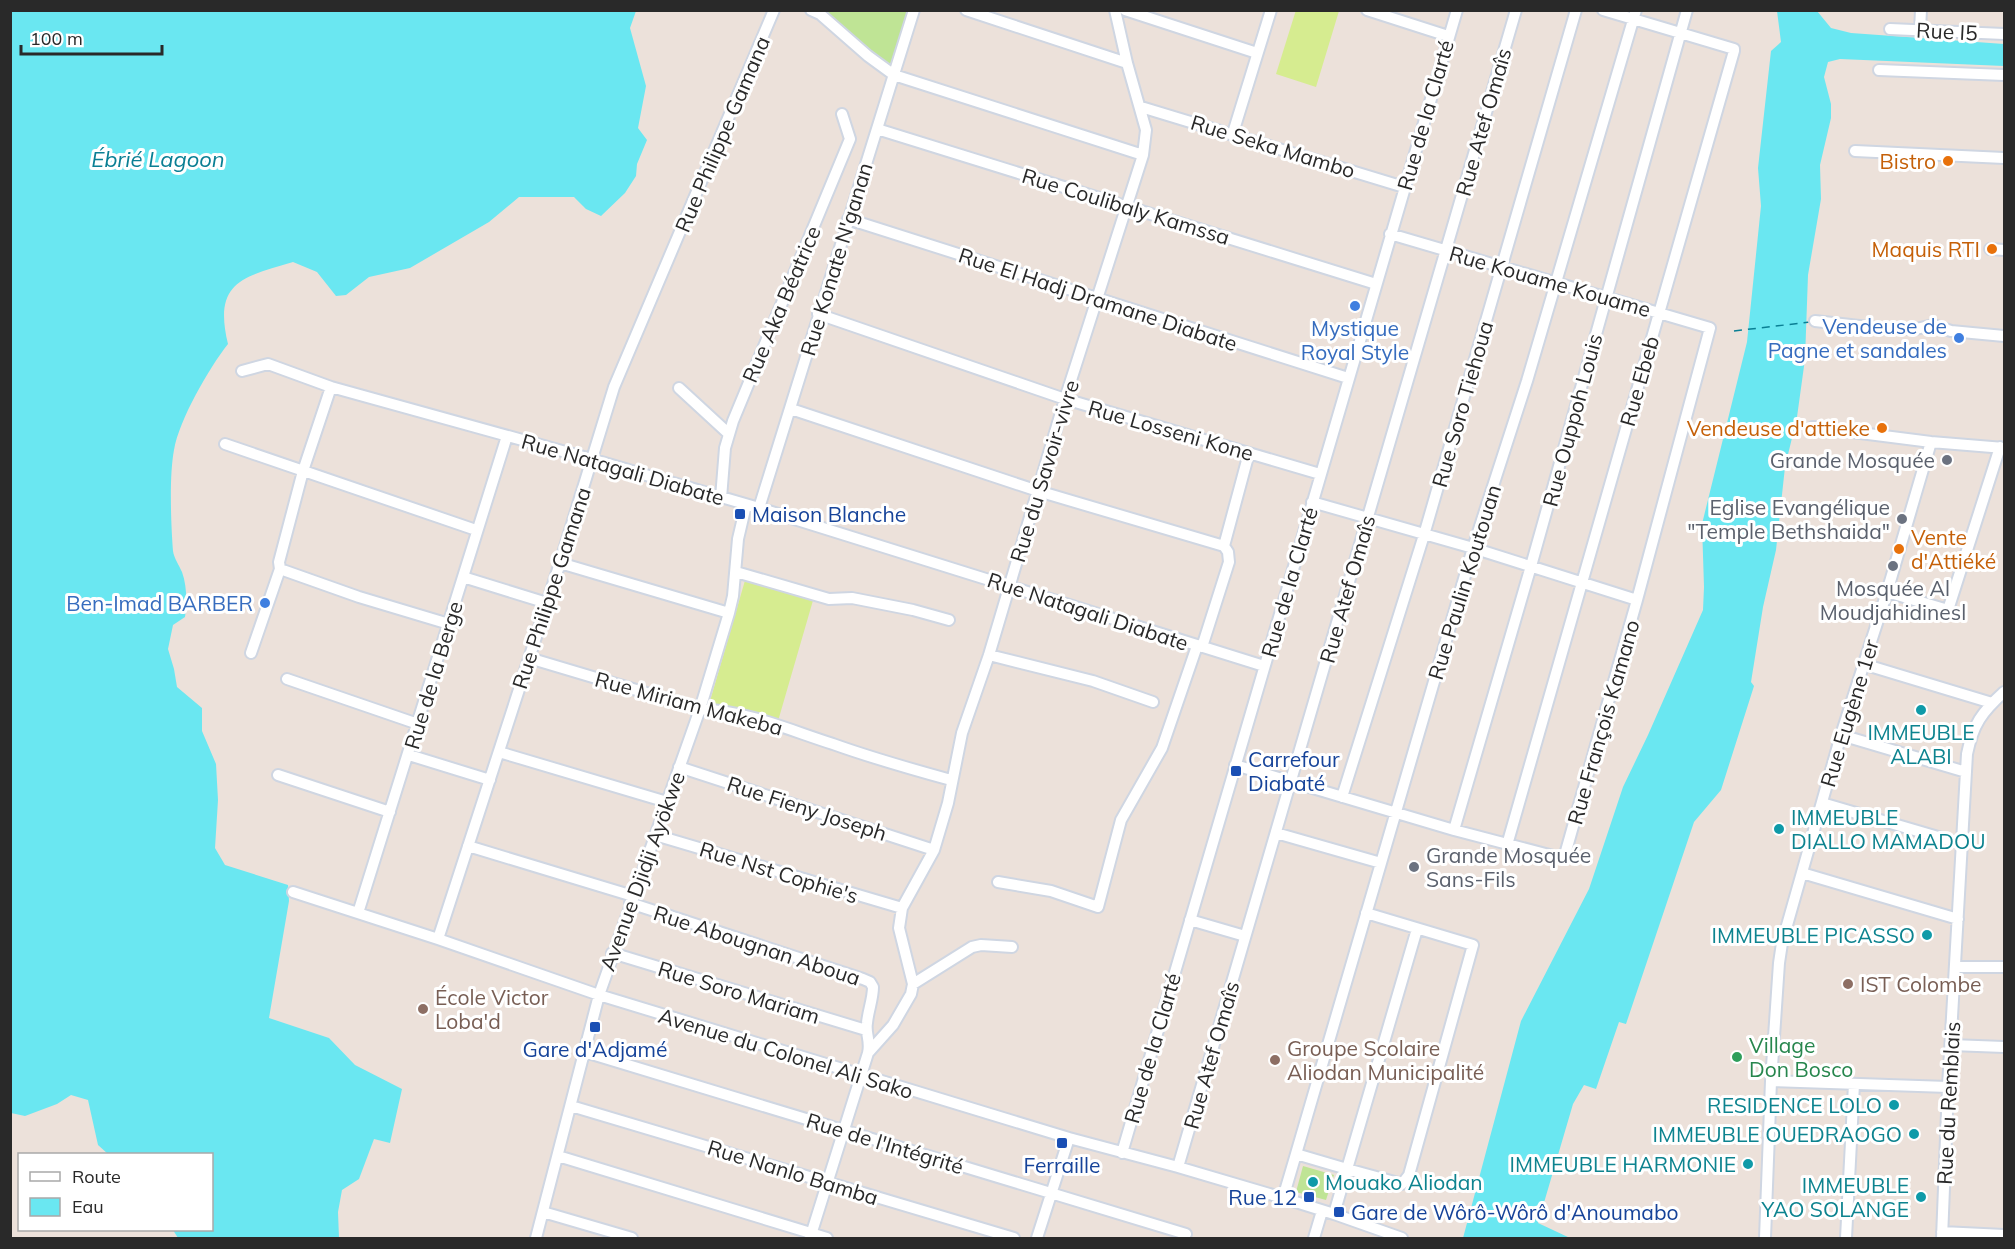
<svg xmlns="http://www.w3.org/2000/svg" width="2015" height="1249" font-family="Mulish,sans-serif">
<rect width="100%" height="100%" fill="#ece1da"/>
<path fill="#bfe495" d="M823,11H909L890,68Z
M1303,1166L1334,1175L1326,1200L1296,1192Z"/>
<path fill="#d6ec90" d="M1296,10L1339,11L1316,87L1276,74Z
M746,577L814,597L776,728L708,708Z"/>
<path fill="#6ae7f1" d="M11,11H636L630,28L646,86L638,128L647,140L637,164L636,176L625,193L601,216L586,209L574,197H519L489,222L410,268L369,277L346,295L336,296L317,272L293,262C242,277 213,282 228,344C209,368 179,420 174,450C169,476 171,524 173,551C174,558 179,565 182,572C187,586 187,603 185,617L173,625L168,649L174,669L177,687L202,708V731L216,764L218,800L215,848L225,865L288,885L289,901L269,1018L329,1038L355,1065L402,1089L390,1143L374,1139L359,1179L342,1190L338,1212L339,1238H178L173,1230H212V1154H108L98,1145L88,1100L71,1095L57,1104L25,1116L11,1113Z
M1777,11H1817L1831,28L1851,33L2004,44V66L1840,59L1828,62L1824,77L1831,104V118L1820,165L1821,199L1808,275L1805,359L1797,417L1785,467L1776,550L1763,607L1751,682L1754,686L1721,790L1694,822L1626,1024L1619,1022L1596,1089L1584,1085L1573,1104L1538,1223L1570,1238H1463L1521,1021L1589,889L1623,787L1648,735L1703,610L1704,587L1702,524L1747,342L1761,206L1758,168L1771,51L1781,42Z"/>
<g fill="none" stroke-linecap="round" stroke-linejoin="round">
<path stroke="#0a7f94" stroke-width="1.5" stroke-dasharray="8 6" stroke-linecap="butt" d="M1734,331L1810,322"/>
<g stroke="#cfd6e2" stroke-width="14">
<path id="minor" d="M811,10L820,14L868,56L894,75L1143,155
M966,10L1127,63
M1125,10L1257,53
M1367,10L1448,36
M1890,29L2004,34
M1920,30L1921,10
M1879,70L2004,75
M1141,107L1404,187
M877,129L1376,284
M1233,133L1271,10
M1855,151L2004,158
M848,219L1348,378
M1990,249L2004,250
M818,314L1065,399L1320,474
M1815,321L1886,329H1916L1933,325L1951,331L2004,336
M242,371L268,364L331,387
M679,388L729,434
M791,409L1038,491L1224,546
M1813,427L1931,442L2004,448
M225,444L476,530
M721,498L725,448L733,421L850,139L842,114
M1312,502L1473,548L1637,600
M759,508L914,10
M560,563L729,613
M736,572L829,599L852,598L913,610L949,620
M463,577L547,603
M1887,592L1948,610L2000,447
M449,624L359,597L280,569L279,562L303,471L331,387L591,459L759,508L1264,666
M1202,647L1229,562L1228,552L1224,546L1249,453
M251,653L280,569
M989,655L1093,681L1153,702
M529,658L700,709C747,711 789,730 833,744C872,758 911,769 951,780
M1863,664L1992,703
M287,679L418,724
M1841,735L1966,772
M499,752L667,802
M409,755L490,780
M1235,765L1454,830L1557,857L1563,856L1566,851L1637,600L1710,328L1390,234
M679,767L934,850
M278,775L390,812
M1342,797L1424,535L1576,10
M1822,803L1962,844
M1454,830L1531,566L1687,10
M1276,833L1381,863
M655,835L902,908
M1507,845L1734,51V49L1603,10
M468,846L633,896
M1802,873L1958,919
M998,882L1051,891L1098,907L1121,820L1162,748L1197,646
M293,892L438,939L599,995L1069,1138L1178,1167L1283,1198L1334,1214L1402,1238
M630,903L863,979L870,982L873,987C873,999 868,1011 867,1023C865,1033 871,1041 868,1053L810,1238
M358,913L507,436
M1366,913L1473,945L1409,1175L1402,1184L1347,1169L1417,929
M1190,920L1245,936
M438,939L560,563L614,387L774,10
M612,953L866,1030
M1956,967H2004
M913,984L972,947L981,945L1012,947
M1951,1045L2004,1047
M585,1052L1186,1234
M868,1053L893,1025L911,994L913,984L899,928L902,908L934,850L948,803L962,733L989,655L1065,399L1143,155L1146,130L1127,63L1115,10
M1771,1081L1948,1087
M571,1106L1014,1238
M1122,1153L1457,10
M1296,1154L1473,548L1527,381L1636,10
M558,1156L827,1238
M1178,1167L1516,10
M1283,1198L1296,1154L1347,1169L1334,1214
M543,1212L632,1238
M1942,1232L2004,1235
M536,1238L599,995L700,709L729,613L733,596L738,539L746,505
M1037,1238L1069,1138
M1314,1238L1322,1211
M1765,1238L1771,1081L1779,963L1782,943L1841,735L1887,592L1931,442
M1846,1238L1854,1084
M1942,1238L1948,1087L1967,754C1973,724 1982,712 2004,692"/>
</g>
<use href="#minor" stroke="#fff" stroke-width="10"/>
</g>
<g fill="#e8710a" stroke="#fff" stroke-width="2">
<circle cx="1948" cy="161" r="6"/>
<circle cx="1992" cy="249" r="6"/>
<circle cx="1882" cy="428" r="6"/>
<circle cx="1899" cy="549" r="6"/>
</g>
<g fill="#3f7fe0" stroke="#fff" stroke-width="2">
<circle cx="1355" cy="306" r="6"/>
<circle cx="1959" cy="338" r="6"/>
<circle cx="265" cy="603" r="6"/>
</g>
<g fill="#6b7280" stroke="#fff" stroke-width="2">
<circle cx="1947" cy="460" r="6"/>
<circle cx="1902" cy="519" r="6"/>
<circle cx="1893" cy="566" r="6"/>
<circle cx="1414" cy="867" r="6"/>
</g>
<g fill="#1a4fb4" stroke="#fff" stroke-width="2">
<rect x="734" y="508" width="12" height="12" rx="3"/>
<rect x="1230" y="765" width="12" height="12" rx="3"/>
<rect x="589" y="1021" width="12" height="12" rx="3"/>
<rect x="1056" y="1137" width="12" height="12" rx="3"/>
<rect x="1303" y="1191" width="12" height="12" rx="3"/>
<rect x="1333" y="1206" width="12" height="12" rx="3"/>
</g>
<g fill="#0f9aa8" stroke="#fff" stroke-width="2">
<circle cx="1921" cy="710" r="6"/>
<circle cx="1779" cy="829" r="6"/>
<circle cx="1927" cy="935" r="6"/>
<circle cx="1894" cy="1105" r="6"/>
<circle cx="1914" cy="1134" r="6"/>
<circle cx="1748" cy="1164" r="6"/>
<circle cx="1313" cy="1182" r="6"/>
<circle cx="1921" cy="1197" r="6"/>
</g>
<g fill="#8d6e63" stroke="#fff" stroke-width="2">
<circle cx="1848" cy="984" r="6"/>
<circle cx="423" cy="1009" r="6"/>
<circle cx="1275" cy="1060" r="6"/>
</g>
<circle fill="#2e9e5b" stroke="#fff" stroke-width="2" cx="1737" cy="1057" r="6"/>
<g text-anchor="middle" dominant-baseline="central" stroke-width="6" stroke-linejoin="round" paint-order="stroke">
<g font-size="21" fill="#292929" stroke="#fff">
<text transform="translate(1947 31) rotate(3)">Rue I5</text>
<text transform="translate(1425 115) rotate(-74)">Rue de la Clarté</text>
<text transform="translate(1483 122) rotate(-74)">Rue Atef Omaîs</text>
<text transform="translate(722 134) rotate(-67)">Rue Philippe Gamana</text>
<text transform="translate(1273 146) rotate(17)">Rue Seka Mambo</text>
<text transform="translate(1126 206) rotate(17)">Rue Coulibaly Kamssa</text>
<text transform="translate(836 259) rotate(-73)">Rue Konate N'ganan</text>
<text transform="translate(1550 281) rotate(16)">Rue Kouame Kouame</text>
<text transform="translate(1098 299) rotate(18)">Rue El Hadj Dramane Diabate</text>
<text transform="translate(781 304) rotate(-67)">Rue Aka Béatrice</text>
<text transform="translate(1639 381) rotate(-74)">Rue Ebeb</text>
<text transform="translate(1462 404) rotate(-74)">Rue Soro Tiehoua</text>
<text transform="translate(1572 420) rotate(-75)">Rue Ouppoh Louis</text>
<text transform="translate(1171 430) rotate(16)">Rue Losseni Kone</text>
<text transform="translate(623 469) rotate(16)">Rue Natagali Diabate</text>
<text transform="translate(1044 471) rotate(-73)">Rue du Savoir-vivre</text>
<text transform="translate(1289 582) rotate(-74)">Rue de la Clarté</text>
<text transform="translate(1464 582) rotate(-73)">Rue Paulin Koutouan</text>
<text transform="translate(551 588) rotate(-72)">Rue Philippe Gamana</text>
<text transform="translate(1347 589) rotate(-74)">Rue Atef Omaîs</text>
<text transform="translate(1088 611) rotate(18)">Rue Natagali Diabate</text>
<text transform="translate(433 675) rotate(-73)">Rue de la Berge</text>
<text transform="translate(689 703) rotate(15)">Rue Miriam Makeba</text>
<text transform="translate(1849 713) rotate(-73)">Rue Eugène 1er</text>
<text transform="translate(1603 722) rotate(-74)">Rue François Kamano</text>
<text transform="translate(807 808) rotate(18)">Rue Fieny Joseph</text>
<text transform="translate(642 871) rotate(-70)">Avenue Djidji Ayökwe</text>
<text transform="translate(779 872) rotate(17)">Rue Nst Cophie's</text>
<text transform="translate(757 945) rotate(18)">Rue Abougnan Aboua</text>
<text transform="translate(739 992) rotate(17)">Rue Soro Mariam</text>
<text transform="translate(1152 1048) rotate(-74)">Rue de la Clarté</text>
<text transform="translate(786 1053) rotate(17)">Avenue du Colonel Ali Sako</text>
<text transform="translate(1211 1055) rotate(-74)">Rue Atef Omaîs</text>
<text transform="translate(1948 1103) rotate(-87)">Rue du Remblais</text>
<text transform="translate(885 1143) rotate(17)">Rue de l'Intégrité</text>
<text transform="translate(793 1172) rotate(17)">Rue Nanlo Bamba</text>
</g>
<g font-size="21" fill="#c56008" stroke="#fff" text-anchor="end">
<text x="1936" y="161">Bistro</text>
<text x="1980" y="249">Maquis RTI</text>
<text x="1870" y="428">Vendeuse d'attieke</text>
<text x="1911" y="537" text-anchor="start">Vente<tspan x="1911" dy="24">d'Attiéké</tspan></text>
</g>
<g font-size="21" fill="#366cbe" stroke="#fff" text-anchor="end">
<text x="1947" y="326">Vendeuse de<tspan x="1947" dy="24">Pagne et sandales</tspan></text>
<text x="1355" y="328" text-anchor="middle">Mystique<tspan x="1355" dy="24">Royal Style</tspan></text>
<text x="253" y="603">Ben-Imad BARBER</text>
</g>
<g font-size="21" fill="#5b616d" stroke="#fff" text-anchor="end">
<text x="1935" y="460">Grande Mosquée</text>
<text x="1890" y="507">Eglise Evangélique<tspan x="1890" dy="24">"Temple Bethshaida"</tspan></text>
<text x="1893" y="588" text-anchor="middle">Mosquée Al<tspan x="1893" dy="24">Moudjahidinesl</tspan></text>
<text x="1426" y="855" text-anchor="start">Grande Mosquée<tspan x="1426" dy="24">Sans-Fils</tspan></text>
</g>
<g font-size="21" fill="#164399" stroke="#fff" text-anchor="start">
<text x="752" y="514">Maison Blanche</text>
<text x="1248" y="759">Carrefour<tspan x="1248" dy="24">Diabaté</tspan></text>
<text x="595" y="1049" text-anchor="middle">Gare d'Adjamé</text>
<text x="1062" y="1165" text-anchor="middle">Ferraille</text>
<text x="1297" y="1197" text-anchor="end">Rue 12</text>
<text x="1351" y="1212">Gare de Wôrô-Wôrô d'Anoumabo</text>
</g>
<g font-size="21" fill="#0d838f" stroke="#fff" text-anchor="end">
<text x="1921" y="732" text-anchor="middle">IMMEUBLE<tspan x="1921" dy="24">ALABI</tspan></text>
<text x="1791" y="817" text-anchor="start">IMMEUBLE<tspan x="1791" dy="24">DIALLO MAMADOU</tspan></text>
<text x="1915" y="935">IMMEUBLE PICASSO</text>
<text x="1882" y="1105">RESIDENCE LOLO</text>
<text x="1902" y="1134">IMMEUBLE OUEDRAOGO</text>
<text x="1736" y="1164">IMMEUBLE HARMONIE</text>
<text x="1325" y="1182" text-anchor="start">Mouako Aliodan</text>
<text x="1909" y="1185">IMMEUBLE<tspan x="1909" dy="24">YAO SOLANGE</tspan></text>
</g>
<g font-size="21" fill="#785e54" stroke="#fff" text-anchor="start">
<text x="1860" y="984">IST Colombe</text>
<text x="435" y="997">École Victor<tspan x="435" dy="24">Loba'd</tspan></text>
<text x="1287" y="1048">Groupe Scolaire<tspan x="1287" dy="24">Aliodan Municipalité</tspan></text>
</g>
<g font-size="21" fill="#27864d" stroke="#fff" text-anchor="start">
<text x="1749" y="1045">Village<tspan x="1749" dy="24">Don Bosco</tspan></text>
</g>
<g font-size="22" font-style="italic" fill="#0a7f94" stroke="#fff">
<text x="158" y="159">Ébrié Lagoon</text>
</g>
</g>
<rect width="2015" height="1249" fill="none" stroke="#292929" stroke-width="24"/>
<rect x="18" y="1153" width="195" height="78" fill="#ffffff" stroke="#a9a9a9" stroke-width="1.5"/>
<rect x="30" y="1172" width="30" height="9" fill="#ffffff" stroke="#a9a9a9" stroke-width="1.5"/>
<text x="72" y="1183" font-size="18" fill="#292929">Route</text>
<rect x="30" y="1198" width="30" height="18" fill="#6ae7f1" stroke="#a9a9a9" stroke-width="1.5"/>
<text x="72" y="1213" font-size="18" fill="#292929">Eau</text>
<path d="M21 45v9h141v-9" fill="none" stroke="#292929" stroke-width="3"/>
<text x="30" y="45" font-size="18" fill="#292929" stroke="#ffffff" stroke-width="4.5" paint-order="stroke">100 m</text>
</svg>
